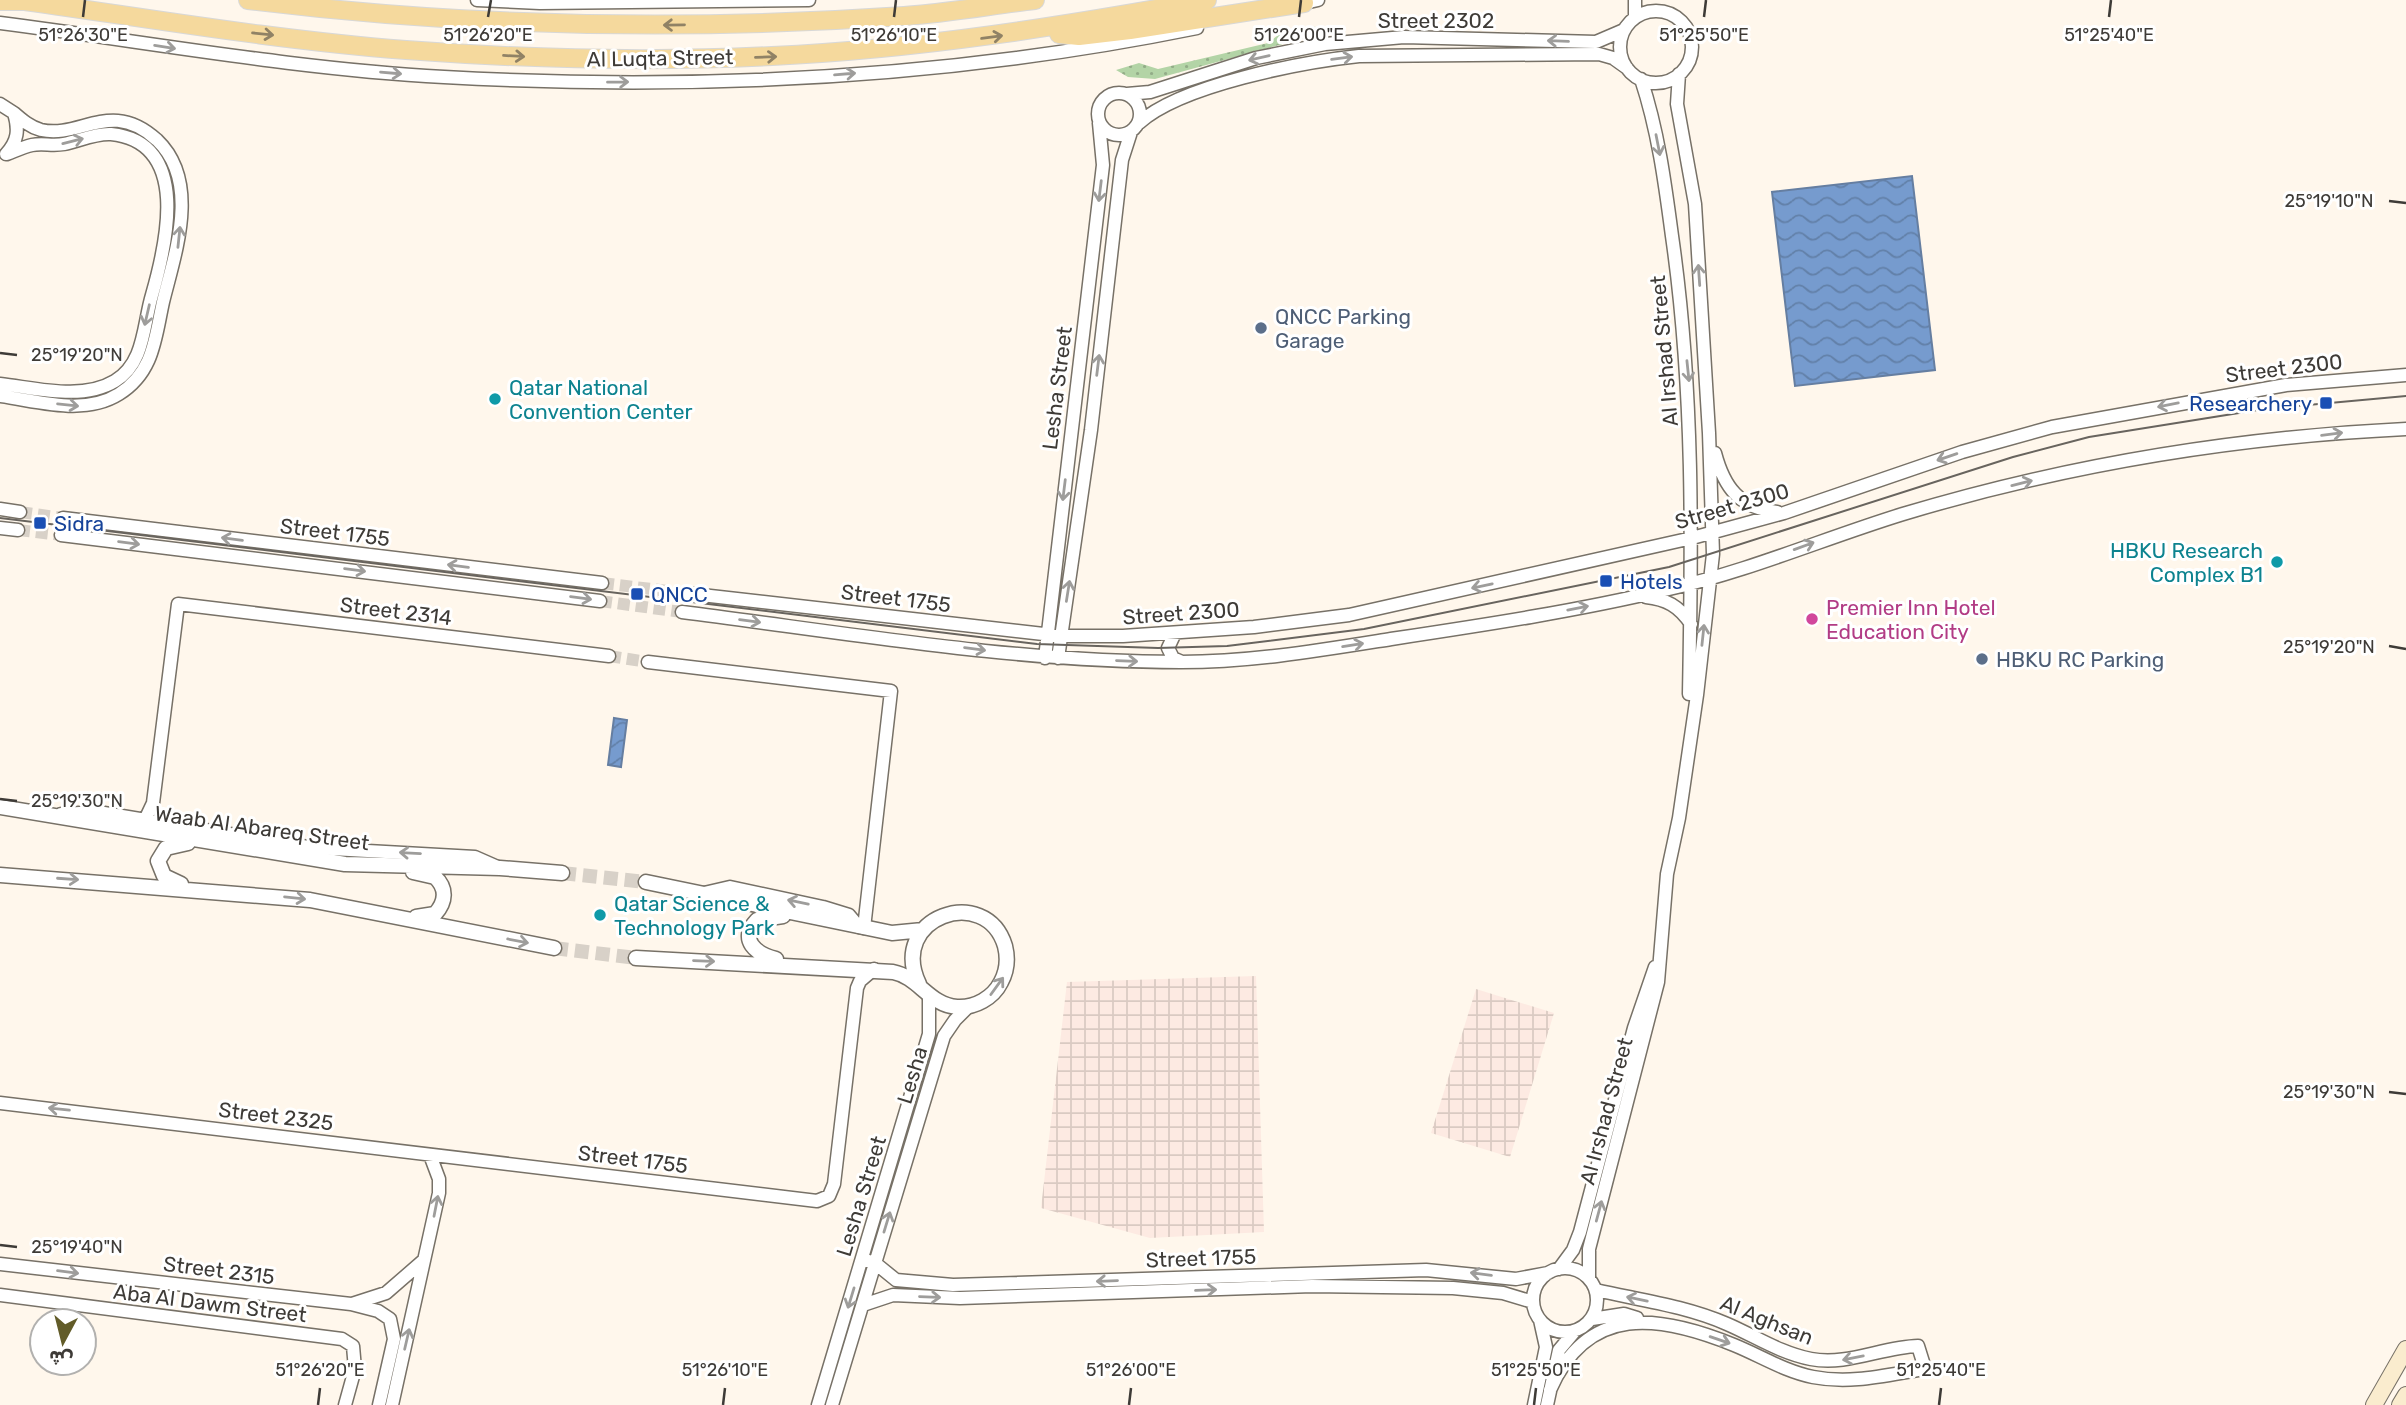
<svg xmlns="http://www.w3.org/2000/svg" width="2406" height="1405" font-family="Rubik,'Noto Sans Arabic',sans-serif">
<defs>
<pattern id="industrial-grid" width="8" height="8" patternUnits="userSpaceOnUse" patternTransform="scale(1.75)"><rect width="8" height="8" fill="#fdeae2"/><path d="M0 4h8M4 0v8" fill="none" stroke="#dacac2"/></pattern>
<pattern id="grass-dots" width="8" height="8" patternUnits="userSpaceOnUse" patternTransform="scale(1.75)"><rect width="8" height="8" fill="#b3d4a6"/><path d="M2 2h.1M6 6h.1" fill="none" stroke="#93ad88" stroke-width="1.8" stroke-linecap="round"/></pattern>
<pattern id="water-waves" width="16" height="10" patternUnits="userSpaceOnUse" patternTransform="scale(1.75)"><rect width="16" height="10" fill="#769bce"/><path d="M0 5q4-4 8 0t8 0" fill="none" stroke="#6280a8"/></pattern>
</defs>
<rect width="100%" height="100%" fill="#fff7ec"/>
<path fill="url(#industrial-grid)" d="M1256,976L1264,1232L1150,1238L1041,1208L1067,982Z
M1476,989L1554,1013L1510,1157L1431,1133Z"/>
<path fill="url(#grass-dots)" d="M1307,26L1316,27L1323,33L1155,79L1128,77L1116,70L1139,63L1158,69L1268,43L1282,32Z"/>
<path fill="url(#water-waves)" stroke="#657ea1" stroke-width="2" d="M1912,176L1935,370L1795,386L1772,192Z
M614,718L627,720L621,767L608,765Z"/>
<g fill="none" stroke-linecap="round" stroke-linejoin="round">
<path stroke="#d8d1c8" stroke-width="12" stroke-dasharray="12 6" stroke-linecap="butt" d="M20,512L63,518
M18,530L61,535
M602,583L684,593
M600,601L682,612
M609,656L648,662"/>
<path stroke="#d8d1c8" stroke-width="14" stroke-dasharray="14 7" stroke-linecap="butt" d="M562,873L646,882
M554,948L636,958"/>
<g stroke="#777167" stroke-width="15">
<path id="minor" d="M477,0L540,3L809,0
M1635,0V17
M1296,5L1318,0
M1620 47a36 36 0 1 1 72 0a36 36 0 1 1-72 0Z
M0,23C148,42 295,69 444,77C694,91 951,78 1197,28
M1641,79C1658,130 1665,183 1672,236C1694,389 1692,540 1689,694
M1098 114a21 21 0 1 1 42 0a21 21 0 1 1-42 0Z
M1127,94L1150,92L1256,58L1325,44L1404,37L1596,42L1624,30
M0,104L14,113C19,130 18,141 6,154
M1139,123C1181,85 1302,62 1359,56L1599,54L1613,58L1627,68
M0,384C36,388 82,401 115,381C145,363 143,325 152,295C166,246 192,142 111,134C95,133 79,141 64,144C53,146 42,143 32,145C23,147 15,151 7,154
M0,396C38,401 84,416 119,394C154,372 155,338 163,302C175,253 201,182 157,140C111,98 81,139 41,130C30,127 22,120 14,113
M1715,453C1724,487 1739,508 1777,512
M0,509L20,512
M63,518L602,583
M0,528L18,530
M61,535L600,601
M684,593L1061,636H1123L1254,627L1349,615L1692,538L1784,513L1962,452L2052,427L2286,385L2406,375
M1646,597C1666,599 1679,606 1691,624
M682,612C848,633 1014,662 1181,662C1252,662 1322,650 1391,639C1484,625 1577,611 1669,589C1749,571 1825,538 1903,514C2066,465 2237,437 2406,429
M1175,633L1168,648L1173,658L1182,662
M1045,658L1103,165L1099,123
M1058,658L1091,430L1122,160L1131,132
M648,662L891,691L864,928
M61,814L98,812L314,848L475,857L500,868
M144,822L153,803L178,604L609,656
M704,893L730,887L823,907L849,915L859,927
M0,1103L817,1201L829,1196L834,1184L857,988L860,981L874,969
M862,1259L875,1263L896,1280L953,1285L1426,1270L1516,1279L1548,1273
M0,1264L351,1304L378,1311L390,1319L394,1339L379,1405
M1533 1300a32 32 0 1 1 64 0a32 32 0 1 1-64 0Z
M1559,1269L1573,1250L1580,1232L1634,1028L1655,967
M1589,1278V1249L1658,982L1667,874L1679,818L1697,695L1713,554L1709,433L1695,204L1677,104L1679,74
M0,1295L342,1339L353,1346L355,1369L345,1405
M352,1304L386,1293L424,1260
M863,1305L893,1295L960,1298L1312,1286L1453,1288L1503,1293L1533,1302
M1592,1319L1624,1314L1637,1318
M1550,1390C1588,1303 1660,1315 1734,1345C1761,1356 1784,1371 1813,1377C1849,1384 1882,1376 1918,1370L1923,1362L1918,1346C1882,1347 1847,1366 1811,1359C1780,1353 1755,1336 1727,1324C1686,1306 1640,1300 1596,1290
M392,1405L439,1193V1179L430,1155
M818,1405L929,1034V996
M832,1405L944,1036L955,1020L969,1006
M1534,1405L1546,1347L1540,1320
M1547,1405L1559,1350L1575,1331"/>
</g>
<g stroke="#777167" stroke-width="17">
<path id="tertiary" d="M0,807L345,864L500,868L562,873
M413,872L435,877C447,888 446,902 435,914L416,917
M0,875L310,900L554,948
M646,882L892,933L923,930
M181,884L164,876L158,861L166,848L188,843
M636,958L893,972C919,977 929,1005 957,1007C975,1008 993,998 1001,982C1007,971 1008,958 1005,946C986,883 887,917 919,984
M776,959C756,954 738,940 757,920L783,916"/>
</g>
<g stroke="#777167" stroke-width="18">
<path id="secondary" d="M2374,1405L2406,1349
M2400,1405L2406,1395"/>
</g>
<g stroke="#d8d8d7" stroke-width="20">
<path id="primary" d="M18,0C147,18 276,40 406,50C527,59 651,62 772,56C920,49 1063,26 1207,0
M248,0C466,27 684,31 904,16C948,13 992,5 1035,0
M0,1H25
M1059,34L1079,36L1130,30L1304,3"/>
</g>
<use href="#minor" stroke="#fff" stroke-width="12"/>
<use href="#tertiary" stroke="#fff" stroke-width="14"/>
<use href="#secondary" stroke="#faecce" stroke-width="16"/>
<use href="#primary" stroke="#f5d99d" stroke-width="18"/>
<path stroke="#68645e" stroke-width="2" d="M0,518L1037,644L1158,648L1227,646L1364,629L1669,567L2013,457L2089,437L2264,409L2406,396"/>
</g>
<defs><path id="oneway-shaft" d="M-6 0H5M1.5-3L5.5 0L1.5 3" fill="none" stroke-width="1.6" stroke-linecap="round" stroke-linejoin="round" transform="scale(1.75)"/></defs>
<g stroke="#908265">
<use href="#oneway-shaft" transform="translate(674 25) rotate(179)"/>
<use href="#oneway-shaft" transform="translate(263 34) rotate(6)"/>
<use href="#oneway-shaft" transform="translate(992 37) rotate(-8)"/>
<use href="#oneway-shaft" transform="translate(514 56) rotate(3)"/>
<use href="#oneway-shaft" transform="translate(766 57) rotate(-2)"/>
</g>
<g stroke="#9e9d9b">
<use href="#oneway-shaft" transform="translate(1558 41) rotate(-178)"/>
<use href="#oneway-shaft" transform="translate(165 47) rotate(9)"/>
<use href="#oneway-shaft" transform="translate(1259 58) rotate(167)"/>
<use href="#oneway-shaft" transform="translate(1342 58) rotate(-7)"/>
<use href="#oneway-shaft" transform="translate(391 73) rotate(5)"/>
<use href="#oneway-shaft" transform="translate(845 74) rotate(-5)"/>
<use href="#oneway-shaft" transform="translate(618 82) rotate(-1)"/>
<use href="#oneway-shaft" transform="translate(73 141) rotate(-14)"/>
<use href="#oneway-shaft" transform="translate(1658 145) rotate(79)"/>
<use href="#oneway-shaft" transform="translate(1100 191) rotate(97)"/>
<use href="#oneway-shaft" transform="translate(179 237) rotate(-84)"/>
<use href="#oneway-shaft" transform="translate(1699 275) rotate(-94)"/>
<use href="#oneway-shaft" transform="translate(147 315) rotate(103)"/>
<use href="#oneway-shaft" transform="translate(1098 365) rotate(-83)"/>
<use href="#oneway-shaft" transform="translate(1688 371) rotate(84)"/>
<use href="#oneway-shaft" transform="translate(68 405) rotate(6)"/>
<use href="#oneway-shaft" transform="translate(2168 405) rotate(169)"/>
<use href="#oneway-shaft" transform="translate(2332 434) rotate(-7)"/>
<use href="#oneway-shaft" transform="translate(1947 457) rotate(161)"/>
<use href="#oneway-shaft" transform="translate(2022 483) rotate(-14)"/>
<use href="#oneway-shaft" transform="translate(1064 490) rotate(97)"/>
<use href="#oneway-shaft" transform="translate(232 539) rotate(-173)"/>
<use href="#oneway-shaft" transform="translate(129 543) rotate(7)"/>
<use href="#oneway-shaft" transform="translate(1804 546) rotate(-20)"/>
<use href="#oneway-shaft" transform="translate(458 566) rotate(-173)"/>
<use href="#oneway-shaft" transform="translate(355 570) rotate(7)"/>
<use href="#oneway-shaft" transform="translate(1482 586) rotate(168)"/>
<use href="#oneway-shaft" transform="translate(1068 591) rotate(-81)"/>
<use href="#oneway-shaft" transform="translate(581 598) rotate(7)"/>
<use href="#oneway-shaft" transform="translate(1578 608) rotate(-11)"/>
<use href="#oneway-shaft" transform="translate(750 621) rotate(7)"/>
<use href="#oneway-shaft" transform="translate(1703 635) rotate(-84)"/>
<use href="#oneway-shaft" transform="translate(1353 645) rotate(-9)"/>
<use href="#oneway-shaft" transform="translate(975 649) rotate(7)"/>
<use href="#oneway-shaft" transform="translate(1127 661) rotate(2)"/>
<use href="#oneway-shaft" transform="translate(410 853) rotate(-177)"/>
<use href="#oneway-shaft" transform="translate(68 879) rotate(4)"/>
<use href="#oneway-shaft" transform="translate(295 898) rotate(6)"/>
<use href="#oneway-shaft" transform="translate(798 902) rotate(-168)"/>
<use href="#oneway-shaft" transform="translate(518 941) rotate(11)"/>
<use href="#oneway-shaft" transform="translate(704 961) rotate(2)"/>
<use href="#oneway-shaft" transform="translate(997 986) rotate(-54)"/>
<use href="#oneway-shaft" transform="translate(59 1109) rotate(-174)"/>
<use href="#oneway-shaft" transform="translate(436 1206) rotate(-79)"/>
<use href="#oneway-shaft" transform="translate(1599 1211) rotate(-75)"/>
<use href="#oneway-shaft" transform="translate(887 1222) rotate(-73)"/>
<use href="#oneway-shaft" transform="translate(68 1272) rotate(7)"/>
<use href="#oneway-shaft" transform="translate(1481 1274) rotate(-173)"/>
<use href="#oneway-shaft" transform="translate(1107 1281) rotate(178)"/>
<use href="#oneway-shaft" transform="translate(1206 1290) rotate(-2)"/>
<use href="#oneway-shaft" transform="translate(930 1297) rotate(2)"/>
<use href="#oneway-shaft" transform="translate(851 1298) rotate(107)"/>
<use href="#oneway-shaft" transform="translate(1637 1299) rotate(-168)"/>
<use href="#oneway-shaft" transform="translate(407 1339) rotate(-77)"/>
<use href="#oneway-shaft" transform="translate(1720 1340) rotate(19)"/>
<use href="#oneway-shaft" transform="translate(1853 1358) rotate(169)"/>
</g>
<path fill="none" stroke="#3e3b37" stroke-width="2.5" d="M83,17L85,0M488,17L491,0M894,17L896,0M1299,17L1301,0M1704,17L1706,0M2109,17L2111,0M2389,201L2406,203M0,353L17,355M2389,646L2406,649M0,799L17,801M2389,1092L2406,1094M0,1245L17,1247M318,1405L320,1388M723,1405L725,1388M1129,1405L1131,1388M1534,1405L1536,1388M1939,1405L1941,1388"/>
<g fill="#5c6f8a" stroke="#fff" stroke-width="2.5">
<circle cx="1261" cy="328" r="7"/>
<circle cx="1982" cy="659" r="7"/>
</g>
<g fill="#0f9aa8" stroke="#fff" stroke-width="2.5">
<circle cx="495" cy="399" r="7"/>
<circle cx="2277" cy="562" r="7"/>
<circle cx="600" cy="915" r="7"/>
</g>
<g fill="#1a4fb4" stroke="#fff" stroke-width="2.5">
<rect x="2319" y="396" width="14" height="14" rx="3.5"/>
<rect x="33" y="516" width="14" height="14" rx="3.5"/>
<rect x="1599" y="574" width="14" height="14" rx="3.5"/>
<rect x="630" y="587" width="14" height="14" rx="3.5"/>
</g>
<circle fill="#d1479c" stroke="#fff" stroke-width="2.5" cx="1812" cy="619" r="7"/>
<g text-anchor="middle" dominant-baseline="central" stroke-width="6" stroke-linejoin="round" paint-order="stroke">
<g font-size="21" fill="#3e3b37" stroke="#fff">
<text x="1436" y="20">Street 2302</text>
<text transform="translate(660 58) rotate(-1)">Al Luqta Street</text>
<text transform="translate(1664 351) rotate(-95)">Al Irshad Street</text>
<text transform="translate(2284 368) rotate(-7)">Street 2300</text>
<text transform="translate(1057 388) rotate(-83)">Lesha Street</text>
<text transform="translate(1732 506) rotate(-16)">Street 2300</text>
<text transform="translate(335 532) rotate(7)">Street 1755</text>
<text transform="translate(896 598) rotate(7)">Street 1755</text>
<text transform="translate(396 611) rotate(7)">Street 2314</text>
<text transform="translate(1181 613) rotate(-4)">Street 2300</text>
<text transform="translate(262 828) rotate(8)">Waab Al Abareq Street</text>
<text transform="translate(912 1075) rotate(-73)">Lesha</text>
<text transform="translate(1606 1111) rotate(-75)">Al Irshad Street</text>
<text transform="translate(276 1116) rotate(7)">Street 2325</text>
<text transform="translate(633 1159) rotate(7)">Street 1755</text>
<text transform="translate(861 1196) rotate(-73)">Lesha Street</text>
<text transform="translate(1201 1258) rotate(-2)">Street 1755</text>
<text transform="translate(219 1270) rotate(7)">Street 2315</text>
<text transform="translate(210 1303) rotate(7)">Aba Al Dawm Street</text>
<text transform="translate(1767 1320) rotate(22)">Al Aghsan</text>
</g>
<g font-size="21" fill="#4e5e75" stroke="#fff" text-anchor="start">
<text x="1275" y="316">QNCC Parking<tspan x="1275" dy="24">Garage</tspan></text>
<text x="1996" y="659">HBKU RC Parking</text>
</g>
<g font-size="21" fill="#0d838f" stroke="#fff" text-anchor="start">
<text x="509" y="387">Qatar National<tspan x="509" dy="24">Convention Center</tspan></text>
<text x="2263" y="550" text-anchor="end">HBKU Research<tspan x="2263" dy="24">Complex B1</tspan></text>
<text x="614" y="903">Qatar Science &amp;<tspan x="614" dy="24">Technology Park</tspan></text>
</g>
<g font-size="21" fill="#164399" stroke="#fff" text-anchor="start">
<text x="2312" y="403" text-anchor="end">Researchery</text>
<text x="54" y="523">Sidra</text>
<text x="1620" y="581">Hotels</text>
<text x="651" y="594">QNCC</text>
</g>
<g font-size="21" fill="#b23c85" stroke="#fff" text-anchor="start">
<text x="1826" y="607">Premier Inn Hotel<tspan x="1826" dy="24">Education City</tspan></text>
</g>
</g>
<g font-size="18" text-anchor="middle" fill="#3e3b37" stroke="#fff" stroke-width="6" stroke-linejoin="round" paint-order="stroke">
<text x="83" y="41">51°26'30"E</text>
<text x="488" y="41">51°26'20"E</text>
<text x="894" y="41">51°26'10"E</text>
<text x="1299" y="41">51°26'00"E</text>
<text x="1704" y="41">51°25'50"E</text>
<text x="2109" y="41">51°25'40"E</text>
<text x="2329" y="207">25°19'10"N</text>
<text x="77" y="361">25°19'20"N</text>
<text x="2329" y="653">25°19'20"N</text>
<text x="77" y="807">25°19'30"N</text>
<text x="2329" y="1098">25°19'30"N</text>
<text x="77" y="1253">25°19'40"N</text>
<text x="320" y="1376">51°26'20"E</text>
<text x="725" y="1376">51°26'10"E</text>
<text x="1131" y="1376">51°26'00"E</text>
<text x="1536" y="1376">51°25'50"E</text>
<text x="1941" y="1376">51°25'40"E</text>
</g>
<g transform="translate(63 1342) rotate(187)"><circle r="33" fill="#ffffff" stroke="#b2b1af" stroke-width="2"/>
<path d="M0-5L12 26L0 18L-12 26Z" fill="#625c29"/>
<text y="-10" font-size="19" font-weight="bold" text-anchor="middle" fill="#3e3b37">ش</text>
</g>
</svg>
